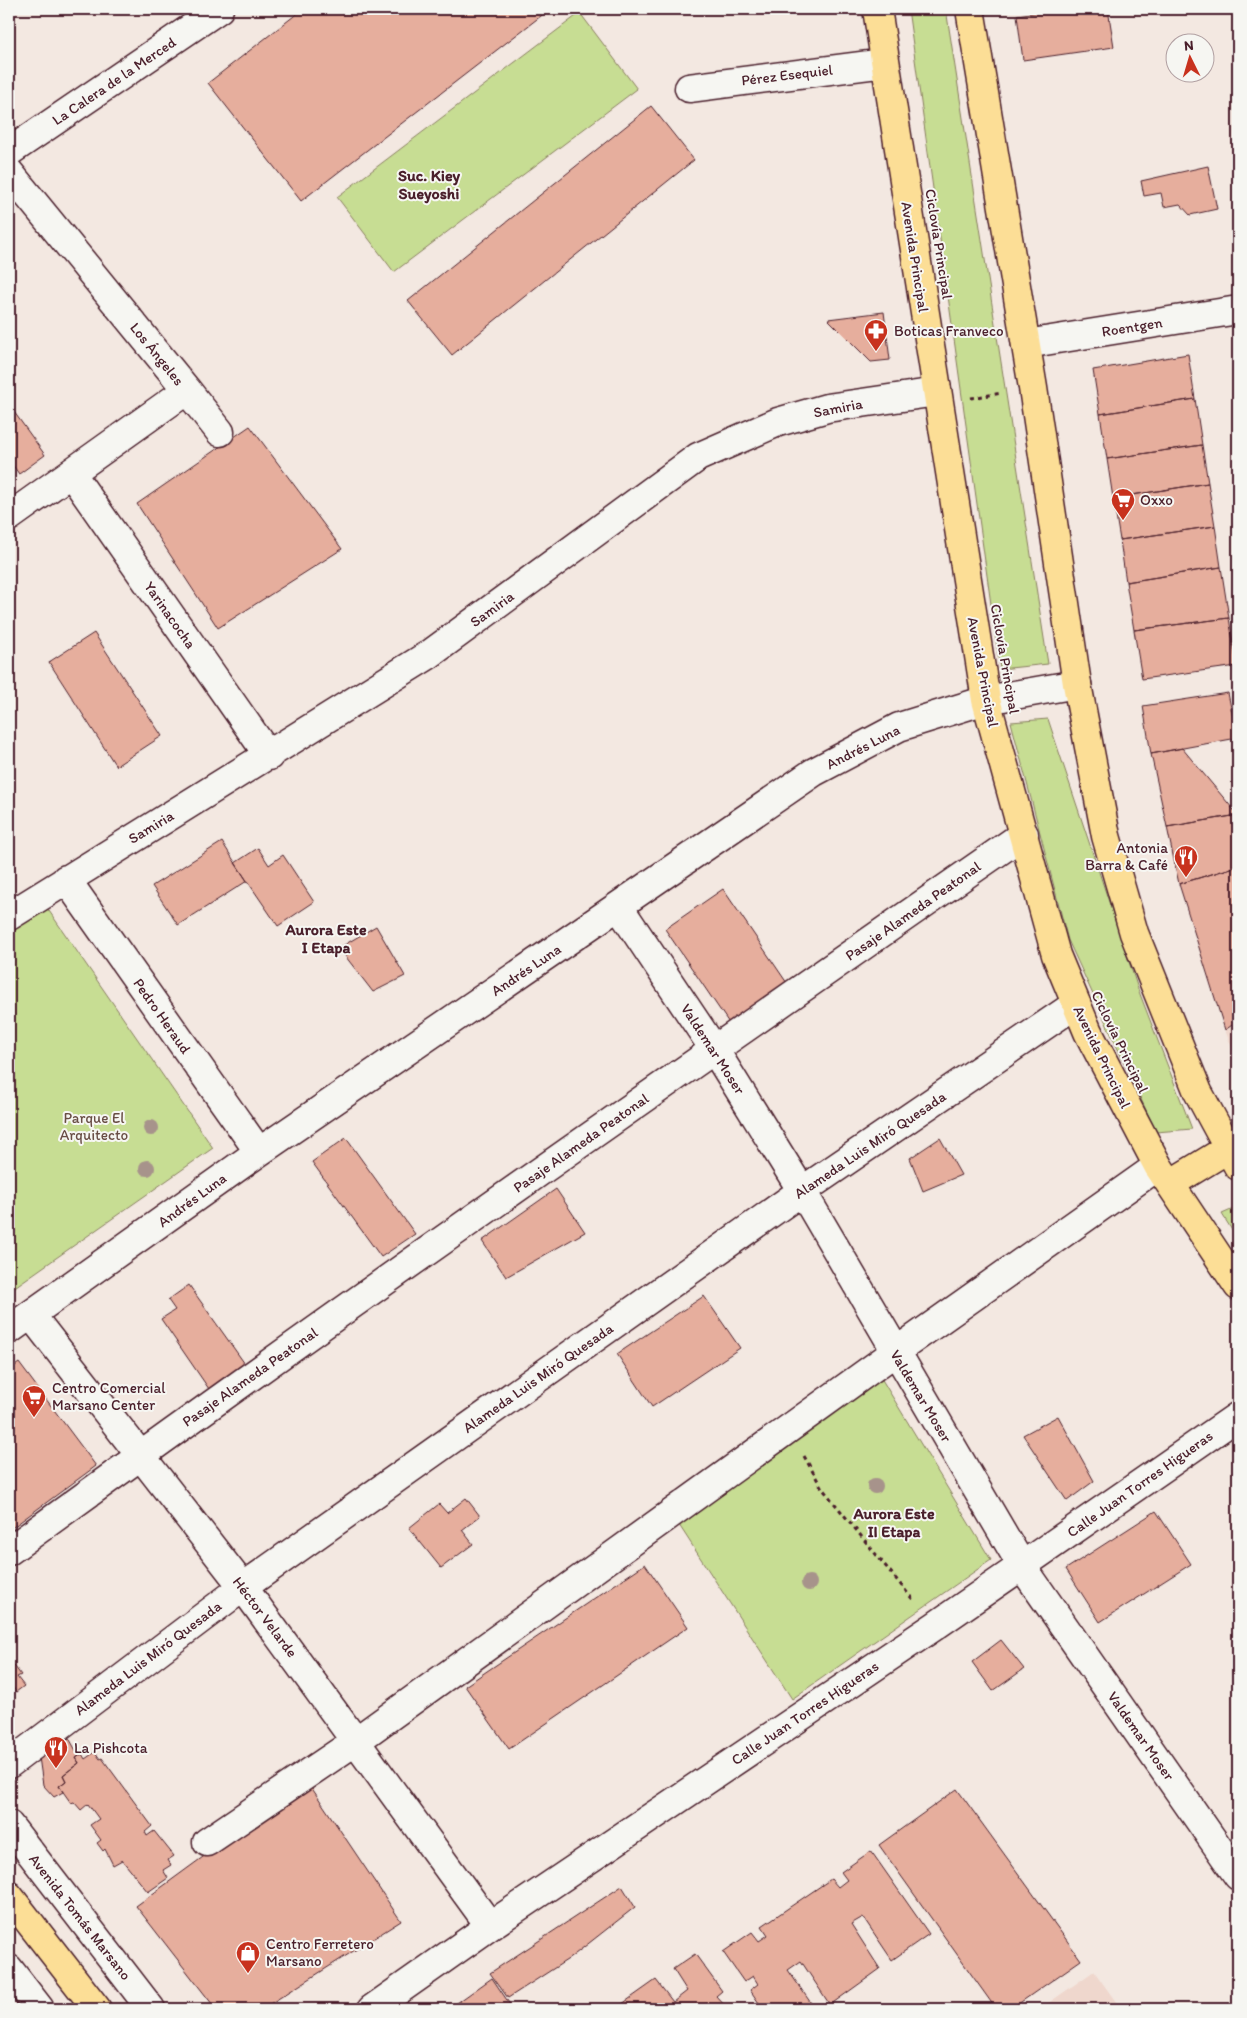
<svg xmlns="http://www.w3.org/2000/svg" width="1247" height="2018" font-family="Itim,sans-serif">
<rect width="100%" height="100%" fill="#f3e8e1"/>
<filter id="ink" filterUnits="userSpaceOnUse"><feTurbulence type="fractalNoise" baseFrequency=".02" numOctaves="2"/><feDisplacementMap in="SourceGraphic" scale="10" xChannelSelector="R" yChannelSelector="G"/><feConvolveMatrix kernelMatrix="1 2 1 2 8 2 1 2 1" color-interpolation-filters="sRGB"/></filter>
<g filter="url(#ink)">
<path fill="#efd7cd" d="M1238,1021V1063L1225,1030Z
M1094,1971L1121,2009H1040Z"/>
<path fill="#c7dd93" stroke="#887e5f" d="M908,9H946L1048,664L1000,669Z
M580,13L637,89L394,272L337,197Z
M1048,719L1138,989L1192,1129L1156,1132L1068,940L1011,722Z
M47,908L213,1148L9,1291V933Z
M1238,1207V1240L1222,1214Z
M881,1378L991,1560L792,1699L679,1525Z"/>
<path fill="#e6ae9d" stroke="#4a1f2b" d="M303,9H550L301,201L208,83Z
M1057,9H1108L1114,47L1023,60L1017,15Z
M651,106L694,160L452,355L408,301Z
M1208,166L1217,209L1190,215L1180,204L1164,207L1161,193L1144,196L1141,181Z
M884,312L890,360L871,362L828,319Z
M1188,354L1195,399L1100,414L1093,370Z
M1195,399L1202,445L1107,459L1100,414Z
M9,405L45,455L19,474L9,460Z
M250,426L342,549L218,628L137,504Z
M1202,445L1208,483L1113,498L1107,459Z
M1208,483L1215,526L1120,540L1113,498Z
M1215,526L1221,567L1126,582L1120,540Z
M1221,567L1229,618L1134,630L1126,582Z
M1229,618L1237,666L1142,679L1134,630Z
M94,633L162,736L116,766L49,662Z
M1228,693L1237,738L1151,754L1143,706Z
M1182,748L1238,815L1167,827L1151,754Z
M1238,815V866L1179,884L1167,827Z
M222,842L247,881L178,925L152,886Z
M258,848L269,865L283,855L314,902L278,926L235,863Z
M1238,866V1021L1225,1030L1179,884Z
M723,889L789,986L731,1026L665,929Z
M376,926L405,976L373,992L339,948Z
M346,1138L415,1234L381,1257L312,1162Z
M940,1138L961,1175L923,1191L910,1158Z
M556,1189L585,1232L506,1277L482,1241Z
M189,1285L245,1364L209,1389L161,1319L175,1310L168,1300Z
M704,1296L740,1348L652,1407L617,1354Z
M19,1363L96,1466L9,1530V1370Z
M1058,1416L1094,1481L1067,1501L1023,1435Z
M466,1498L480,1516L462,1530L473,1544L441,1568L409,1528L439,1504L447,1513Z
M1156,1511L1191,1564L1100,1622L1066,1569Z
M645,1564L688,1627L509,1749L465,1686Z
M1001,1640L1024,1669L993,1691L972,1662Z
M9,1659L21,1675L17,1677L24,1686L16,1692L13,1687L9,1690Z
M69,1738L79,1756L76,1758L79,1763L63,1775L66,1781L59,1786L63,1792L54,1797L43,1785L39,1757Z
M95,1752L100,1759L102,1758L152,1826L145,1832L147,1836L154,1831L174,1856L168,1860L171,1865L163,1870L168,1878L148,1892L122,1860L113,1865L105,1849L103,1851L97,1843L101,1840L90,1825L99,1819L88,1804L81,1810L74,1802L71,1803L59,1786L66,1781L63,1775L79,1763L76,1758L82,1754L85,1759Z
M307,1781L401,1921L262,2009H216L136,1906Z
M957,1789L1081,1960L1011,2009H996L879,1845Z
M871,1851L929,1934L892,1960L863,1917L851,1924L880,1969L830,2005L801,1961L788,1970L815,2009H763L750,1990L758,1984L753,1976L744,1982L723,1952L752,1932L759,1941L768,1935L762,1926L831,1879L838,1887L847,1880L841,1872Z
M622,1886L635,1907L570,1958L508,1998L490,1973Z
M695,1954L722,1991L716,1996L728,2009H615L656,1980L673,2002L687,1991L673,1969Z
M492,1978L513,2009H461L457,2003Z
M457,2003L461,2009H448Z"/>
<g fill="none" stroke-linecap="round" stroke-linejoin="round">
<g stroke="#4a1f2b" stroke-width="31">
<path id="minor" d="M689,88L885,63
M9,152L219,9
M9,172L187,390L9,517
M1026,344L1238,310
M187,390L220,432
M71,473L269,756
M66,879L259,1152
M619,907L714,1049L802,1191L1022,1566L1238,1876
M9,916L430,654L698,457L778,422L827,408L937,392
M31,1315L243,1587L490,1926
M9,1330L259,1152L814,772L899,727L986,700L1077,684
M9,1551C344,1307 684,1070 1024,834
M9,1764L243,1587L802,1191L1076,1004
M9,1825L151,2009
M207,1842L356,1741L895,1352L1158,1166
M9,1969L40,2009
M372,2009L490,1926L935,1626L1238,1416"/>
</g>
<g stroke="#4a1f2b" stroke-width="31">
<path id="major" d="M877,9L986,700L1056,955L1088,1032L1158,1166L1238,1286
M970,9L1033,388L1077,684L1106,836L1134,933L1167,1015L1198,1092L1238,1166
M1170,1184L1229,1148
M9,1896L97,2009"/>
</g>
<path stroke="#4a1f2b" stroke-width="3" stroke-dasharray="4 4" stroke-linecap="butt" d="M971,398L1002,393
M804,1456L822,1488L914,1601"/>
<use href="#minor" stroke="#f6f6f2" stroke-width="28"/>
<use href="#major" stroke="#fcde96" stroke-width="28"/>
</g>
<g fill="#a7938b">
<circle cx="151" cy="1128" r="8"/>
<circle cx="147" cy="1168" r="8"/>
<circle cx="875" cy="1486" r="8"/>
<circle cx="809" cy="1583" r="8"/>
</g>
</g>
<defs>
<g id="pharmacy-pin" transform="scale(1.25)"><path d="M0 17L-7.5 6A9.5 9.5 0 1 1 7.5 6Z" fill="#c8321e" stroke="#f6f6f2"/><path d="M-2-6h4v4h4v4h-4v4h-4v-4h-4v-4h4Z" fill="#fff"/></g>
<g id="supermarket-pin" transform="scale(1.25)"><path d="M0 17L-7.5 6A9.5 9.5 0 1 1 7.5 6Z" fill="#c8321e" stroke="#f6f6f2"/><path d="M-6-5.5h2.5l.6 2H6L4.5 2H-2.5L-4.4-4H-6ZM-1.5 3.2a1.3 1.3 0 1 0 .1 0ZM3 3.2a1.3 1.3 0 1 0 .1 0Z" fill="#fff"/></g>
<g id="restaurant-pin" transform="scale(1.25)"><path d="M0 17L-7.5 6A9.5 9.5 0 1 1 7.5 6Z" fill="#c8321e" stroke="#f6f6f2"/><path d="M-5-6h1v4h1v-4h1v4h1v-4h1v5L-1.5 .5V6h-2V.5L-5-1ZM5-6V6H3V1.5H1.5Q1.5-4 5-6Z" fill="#fff"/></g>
<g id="shop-pin" transform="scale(1.25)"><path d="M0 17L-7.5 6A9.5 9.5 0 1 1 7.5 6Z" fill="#c8321e" stroke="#f6f6f2"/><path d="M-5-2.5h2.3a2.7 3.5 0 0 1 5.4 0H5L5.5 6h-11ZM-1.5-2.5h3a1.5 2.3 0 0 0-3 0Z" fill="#fff"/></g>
</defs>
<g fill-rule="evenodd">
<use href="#pharmacy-pin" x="876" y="331"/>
<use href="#supermarket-pin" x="1123" y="500"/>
<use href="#restaurant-pin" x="1186" y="857"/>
<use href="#supermarket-pin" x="34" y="1397"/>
<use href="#restaurant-pin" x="56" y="1748"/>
<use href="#shop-pin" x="248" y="1953"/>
</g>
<g text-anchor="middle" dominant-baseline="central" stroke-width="4" stroke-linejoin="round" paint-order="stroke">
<g font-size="15" fill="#4a1f2b" stroke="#f6f6f2">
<text transform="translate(787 75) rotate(-7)">Pérez Esequiel</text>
<text transform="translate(114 81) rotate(-34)">La Calera de la Merced</text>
<text transform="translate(939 244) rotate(81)">Ciclovía Principal</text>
<text transform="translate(915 257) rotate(81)">Avenida Principal</text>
<text transform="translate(1132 327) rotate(-9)">Roentgen</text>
<text transform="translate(157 354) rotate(51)">Los Ángeles</text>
<text transform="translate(838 408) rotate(-11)">Samiria</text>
<text transform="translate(492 609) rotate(-36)">Samiria</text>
<text transform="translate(170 615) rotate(55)">Yarinacocha</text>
<text transform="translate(1005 659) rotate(80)">Ciclovía Principal</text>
<text transform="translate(983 672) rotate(79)">Avenida Principal</text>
<text transform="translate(863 747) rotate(-27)">Andrés Luna</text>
<text transform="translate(151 827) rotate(-31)">Samiria</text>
<text transform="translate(913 911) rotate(-35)">Pasaje Alameda Peatonal</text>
<text transform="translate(526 970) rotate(-34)">Andrés Luna</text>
<text transform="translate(162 1016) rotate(55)">Pedro Heraud</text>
<text transform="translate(1120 1042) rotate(64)">Ciclovía Principal</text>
<text transform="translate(713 1049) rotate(57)">Valdemar Moser</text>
<text transform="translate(1102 1057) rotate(64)">Avenida Principal</text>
<text transform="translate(581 1143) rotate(-35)">Pasaje Alameda Peatonal</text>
<text transform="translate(870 1145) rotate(-34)">Alameda Luis Miró Quesada</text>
<text transform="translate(192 1200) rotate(-36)">Andrés Luna</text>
<text transform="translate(250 1377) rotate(-35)">Pasaje Alameda Peatonal</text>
<text transform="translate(538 1378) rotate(-35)">Alameda Luis Miró Quesada</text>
<text transform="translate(921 1396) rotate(59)">Valdemar Moser</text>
<text transform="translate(1140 1484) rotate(-35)">Calle Juan Torres Higueras</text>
<text transform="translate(265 1617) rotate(53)">Héctor Velarde</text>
<text transform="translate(148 1658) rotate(-37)">Alameda Luis Miró Quesada</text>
<text transform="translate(805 1713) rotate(-34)">Calle Juan Torres Higueras</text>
<text transform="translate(1141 1736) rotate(55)">Valdemar Moser</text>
<text transform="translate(80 1917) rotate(52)">Avenida Tomás Marsano</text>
</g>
<g font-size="15" fill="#4a1f2b" stroke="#f6f6f2" text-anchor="start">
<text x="894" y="331">Boticas Franveco</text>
<text x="1140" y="500">Oxxo</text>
<text x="1168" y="848" text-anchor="end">Antonia<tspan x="1168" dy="17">Barra &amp; Café</tspan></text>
<text x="52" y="1388">Centro Comercial<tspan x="52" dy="17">Marsano Center</tspan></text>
<text x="74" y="1748">La Pishcota</text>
<text x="266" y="1944">Centro Ferretero<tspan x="266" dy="17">Marsano</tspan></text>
</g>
<g font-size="15" fill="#694e45" stroke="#f6f6f2">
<text x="94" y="1118">Parque El<tspan x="94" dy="17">Arquitecto</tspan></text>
</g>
<g font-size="16" font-weight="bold" fill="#4a1f2b" stroke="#f6f6f2">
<text x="429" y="175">Suc. Kiey<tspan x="429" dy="18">Sueyoshi</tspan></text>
<text x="326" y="929">Aurora Este<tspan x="326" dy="18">I Etapa</tspan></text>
<text x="894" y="1513">Aurora Este<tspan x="894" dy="18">II Etapa</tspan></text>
</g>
</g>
<rect width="1247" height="2018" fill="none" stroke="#f6f6f2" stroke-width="30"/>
<rect x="15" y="15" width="1217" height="1988" fill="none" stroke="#4a1f2b" stroke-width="2" filter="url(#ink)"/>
<g transform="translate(1190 58) rotate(355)"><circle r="24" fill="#f6f6f2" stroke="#b1a0a2"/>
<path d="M0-4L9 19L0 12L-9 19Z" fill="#c8321e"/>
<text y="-8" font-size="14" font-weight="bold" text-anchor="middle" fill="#4a1f2b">N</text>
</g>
</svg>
